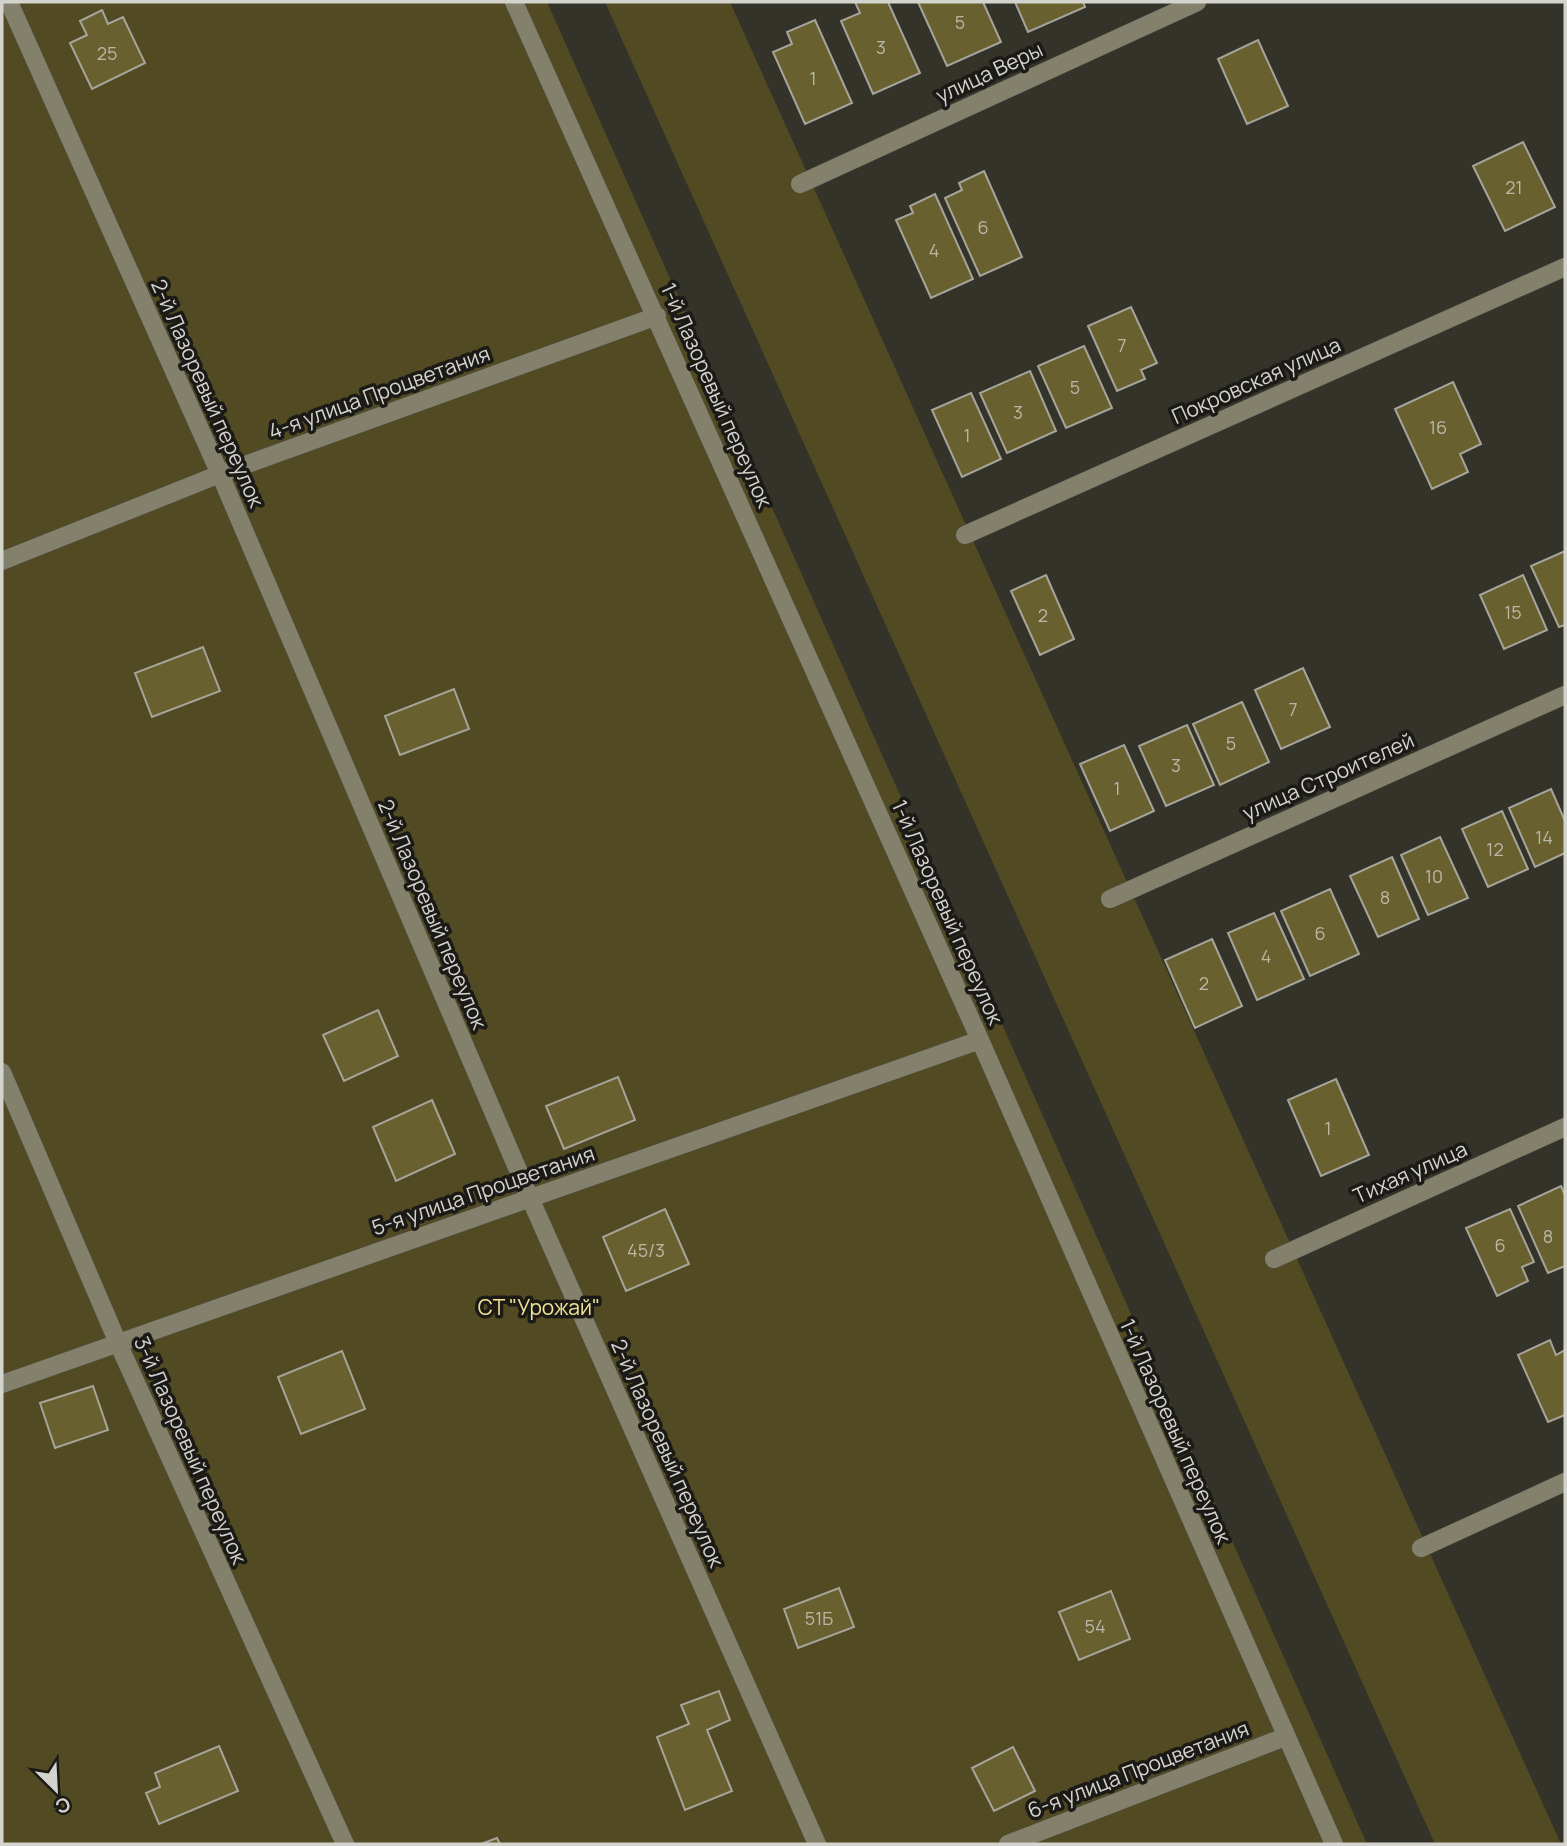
<svg xmlns="http://www.w3.org/2000/svg" width="1567" height="1846" font-family="Manrope,sans-serif">
<rect width="100%" height="100%" fill="#34332a"/>
<path fill="#514a22" d="M2,2H547L1367,1844H2Z
M605,2H730L1561,1844H1435Z"/>
<path fill="#696030" stroke="#a6a59b" stroke-width="2" d="M855,2H888L920,73L873,94L841,21L860,13Z
M918,2H983L1001,42L947,66Z
M1015,2H1083L1085,7L1028,32Z
M102,10L108,24L123,17L145,63L92,89L70,43L87,35L80,21Z
M815,20L852,103L805,124L773,52L792,44L787,32Z
M1258,40L1288,106L1247,124L1218,59Z
M1523,142L1555,207L1505,231L1473,166Z
M984,171L1022,257L980,276L945,198L962,190L959,183Z
M935,194L973,279L931,298L896,220L913,213L910,206Z
M1131,307L1157,363L1141,370L1145,379L1117,391L1088,326Z
M1084,346L1112,408L1066,428L1038,366Z
M1030,371L1056,431L1007,453L980,393Z
M1453,382L1481,444L1460,454L1468,472L1432,489L1395,409Z
M971,393L1001,459L962,477L932,410Z
M1565,551V625L1559,627L1531,566Z
M1046,575L1074,639L1040,655L1011,591Z
M1523,575L1547,630L1504,649L1480,595Z
M203,647L220,691L152,717L135,673Z
M1303,668L1330,727L1281,749L1255,690Z
M454,689L469,729L400,755L385,716Z
M1242,702L1269,762L1220,785L1193,724Z
M1187,725L1214,785L1166,806L1139,746Z
M1124,745L1154,811L1110,831L1080,764Z
M1551,789L1565,821V853L1535,867L1509,808Z
M1502,811L1528,869L1488,887L1462,829Z
M1440,837L1468,898L1428,915L1401,855Z
M1392,857L1419,919L1378,937L1350,876Z
M1330,889L1359,954L1310,976L1281,911Z
M1274,913L1304,979L1257,1000L1228,933Z
M1212,939L1242,1006L1195,1028L1165,960Z
M378,1010L398,1056L344,1081L323,1035Z
M618,1077L635,1120L564,1149L546,1106Z
M1336,1079L1369,1155L1321,1176L1288,1100Z
M432,1100L455,1154L396,1181L373,1127Z
M1561,1186L1565,1195V1266L1548,1273L1518,1206Z
M665,1209L689,1264L626,1291L603,1237Z
M1510,1209L1534,1262L1522,1267L1528,1281L1497,1296L1466,1228Z
M1550,1340L1556,1355L1565,1350V1415L1548,1422L1518,1355Z
M342,1351L365,1409L301,1434L278,1377Z
M93,1386L108,1430L55,1448L40,1403Z
M839,1588L854,1627L798,1648L784,1609Z
M1111,1591L1130,1639L1079,1660L1059,1612Z
M719,1691L730,1720L707,1730L732,1791L685,1810L657,1737L689,1724L681,1705Z
M219,1746L238,1791L159,1824L146,1793L160,1787L155,1773Z
M1013,1747L1035,1791L994,1811L972,1768Z
M497,1838L500,1844H481Z"/>
<g fill="none" stroke-linecap="round" stroke-linejoin="round">
<g stroke="#515048" stroke-width="19">
<path id="minor" d="M9,2L220,474L530,1198L817,1844
M514,2L980,1040L1334,1844
M800,184L1197,2
M965,535L1565,267
M2,561L220,474L657,316
M1110,899L1565,695
M2,1072L118,1343L345,1844
M1274,1259L1565,1127
M2,1384L980,1040
M1421,1548L1565,1482
M1008,1844L1285,1737"/>
</g>
<use href="#minor" stroke="#83806b" stroke-width="18"/>
</g>
<g text-anchor="middle" dominant-baseline="central" stroke-width="7" stroke-linejoin="round" paint-order="stroke">
<g font-size="18" fill="#b9b7a6">
<text x="960" y="22">5</text>
<text x="881" y="47">3</text>
<text x="107" y="53">25</text>
<text x="813" y="78">1</text>
<text x="1514" y="187">21</text>
<text x="983" y="227">6</text>
<text x="934" y="250">4</text>
<text x="1122" y="345">7</text>
<text x="1075" y="387">5</text>
<text x="1018" y="412">3</text>
<text x="1438" y="427">16</text>
<text x="967" y="435">1</text>
<text x="1513" y="612">15</text>
<text x="1043" y="615">2</text>
<text x="1293" y="709">7</text>
<text x="1231" y="743">5</text>
<text x="1176" y="765">3</text>
<text x="1117" y="788">1</text>
<text x="1544" y="837">14</text>
<text x="1495" y="849">12</text>
<text x="1434" y="876">10</text>
<text x="1385" y="897">8</text>
<text x="1320" y="933">6</text>
<text x="1266" y="956">4</text>
<text x="1204" y="983">2</text>
<text x="1328" y="1128">1</text>
<text x="1548" y="1236">8</text>
<text x="1500" y="1245">6</text>
<text x="646" y="1250">45/3</text>
<text x="819" y="1618">51Б</text>
<text x="1095" y="1626">54</text>
</g>
<g font-size="21" fill="#d4d4ce" stroke="#1b1a17">
<text transform="translate(989 72) rotate(-25)">улица Веры</text>
<text transform="translate(1256 380) rotate(-24)">Покровская улица</text>
<text transform="translate(379 392) rotate(-20)">4-я улица Процветания</text>
<text transform="translate(208 393) rotate(66)">2-й Лазоревый переулок</text>
<text transform="translate(717 395) rotate(66)">1-й Лазоревый переулок</text>
<text transform="translate(1328 776) rotate(-24)">улица Строителей</text>
<text transform="translate(948 912) rotate(66)">1-й Лазоревый переулок</text>
<text transform="translate(433 914) rotate(67)">2-й Лазоревый переулок</text>
<text transform="translate(1410 1172) rotate(-24)">Тихая улица</text>
<text transform="translate(483 1190) rotate(-19)">5-я улица Процветания</text>
<text transform="translate(1176 1431) rotate(66)">1-й Лазоревый переулок</text>
<text transform="translate(191 1450) rotate(66)">3-й Лазоревый переулок</text>
<text transform="translate(668 1453) rotate(66)">2-й Лазоревый переулок</text>
<text transform="translate(1138 1769) rotate(-21)">6-я улица Процветания</text>
</g>
<g font-size="21" fill="#f2e497" stroke="#1b1a17">
<text x="539" y="1307">СТ "Урожай"</text>
</g>
</g>
<rect width="1567" height="1846" fill="none" stroke="#d4d4ce" stroke-width="7"/>
<g transform="translate(56 1790) rotate(156)" stroke="#1b1a17" stroke-width="5" paint-order="stroke">
<path d="M0-5L12 26L0 18L-12 26Z" fill="#d4d4ce"/>
<text y="-10" font-size="19" font-weight="bold" text-anchor="middle" fill="#d4d4ce">С</text>
</g>
</svg>
